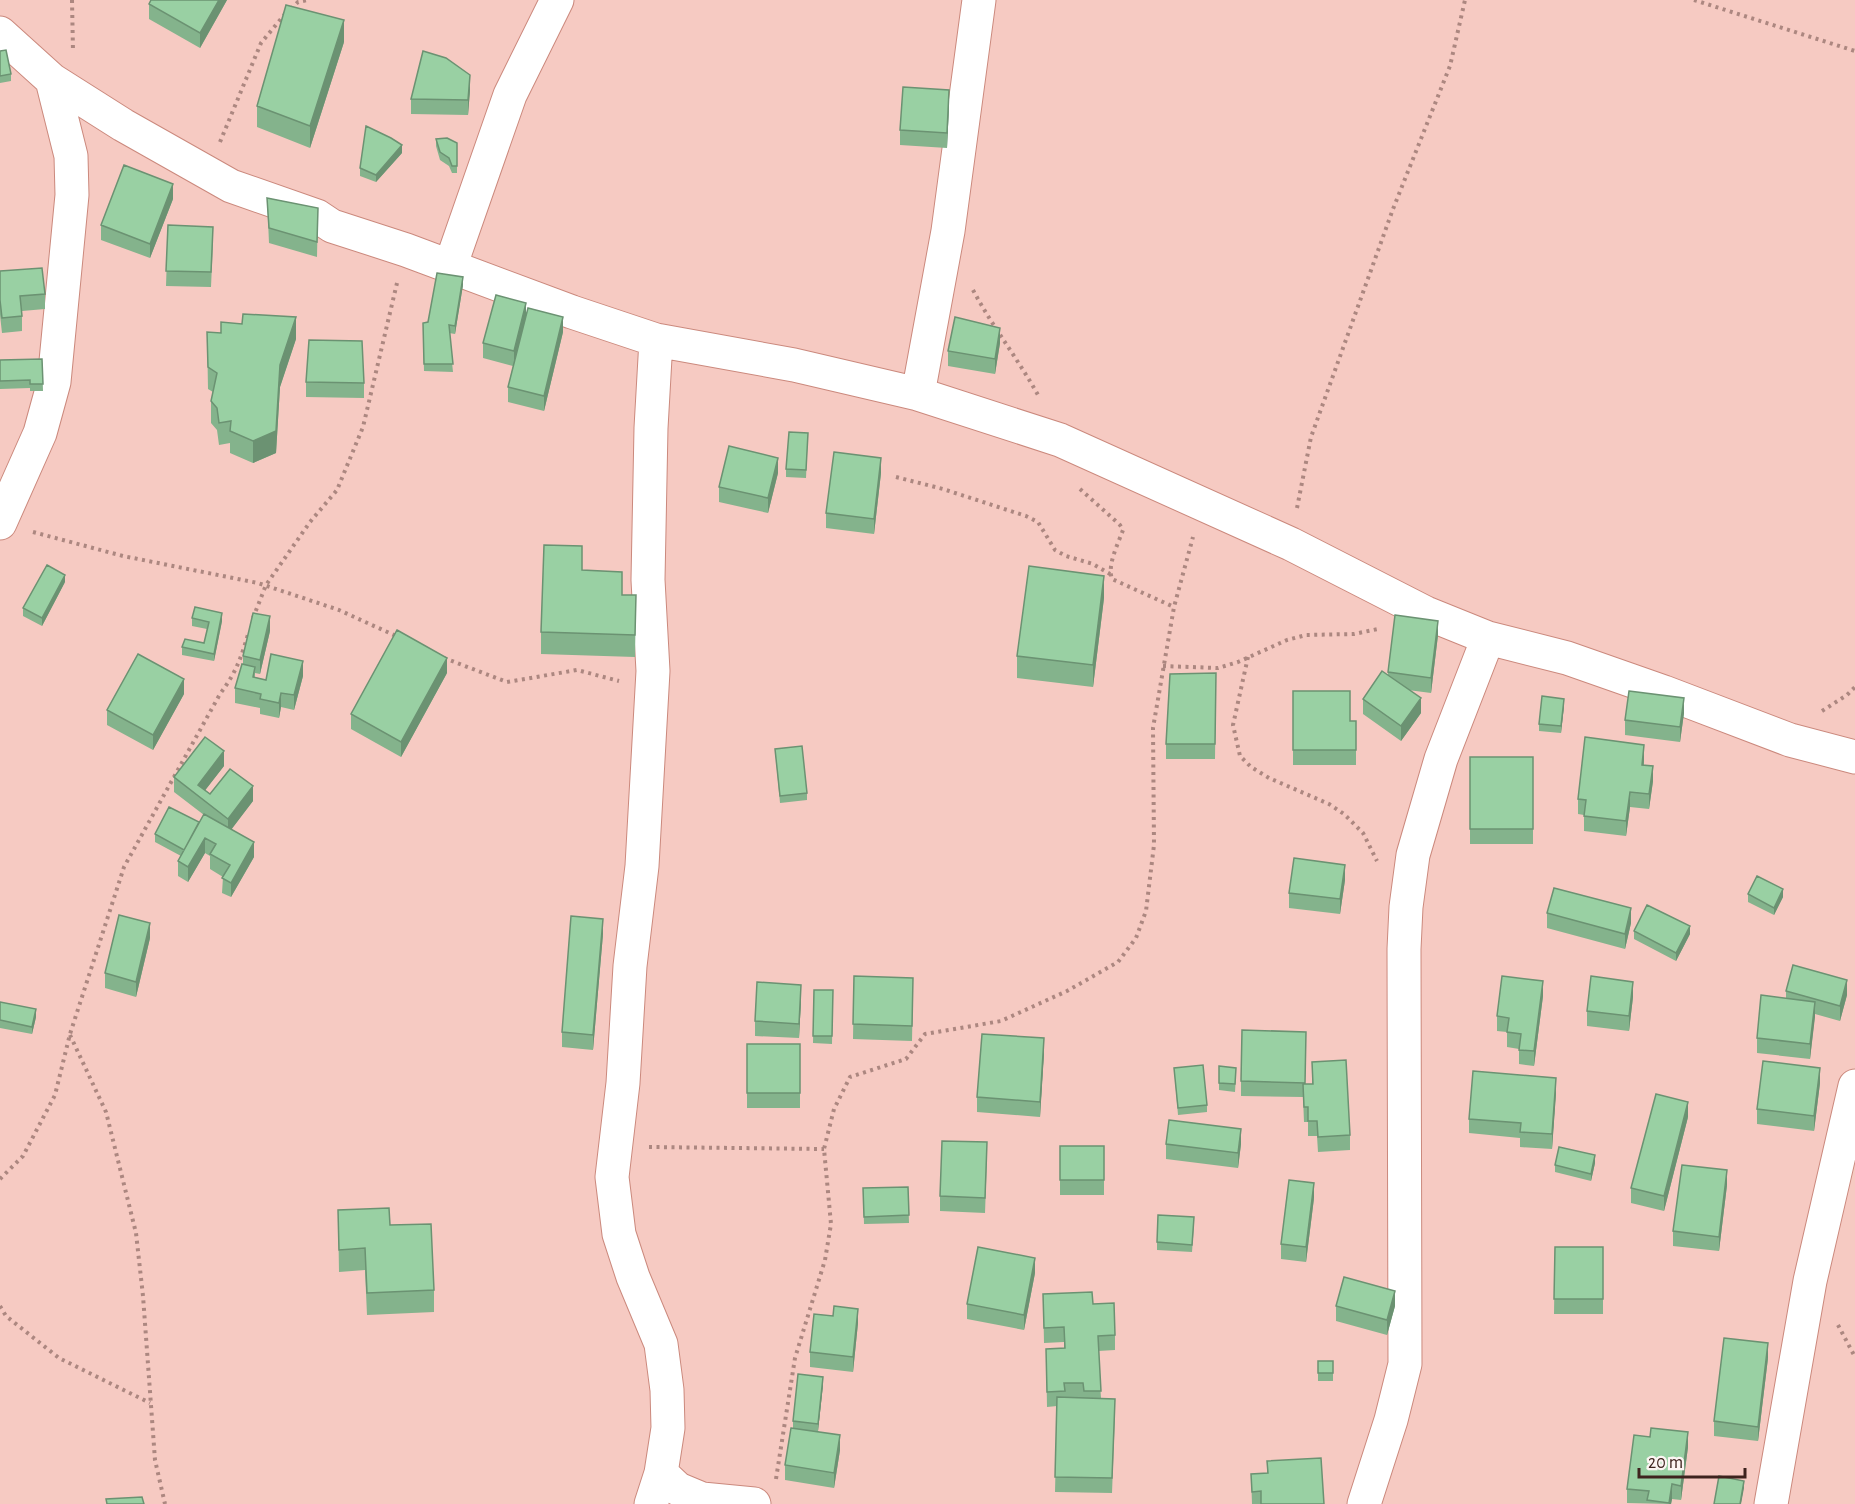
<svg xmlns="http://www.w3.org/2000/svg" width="1855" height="1504" font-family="'Alegreya Sans',sans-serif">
<rect width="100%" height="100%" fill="#f6cac2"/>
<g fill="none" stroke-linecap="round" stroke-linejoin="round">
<g stroke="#cb897d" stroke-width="35">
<path id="street" d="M0,33L52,80L123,125L231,186L317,216L332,226L406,250L572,312L656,340L794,365L918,394L1060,440L1291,544L1426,613L1488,638L1567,658L1664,692L1790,740L1855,757
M450,267L510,95L557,0
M918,394L948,231L979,0
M0,523L40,433L54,382L72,195L71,156L52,80
M661,1473L678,1489L702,1499L754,1504
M651,1504L661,1473L668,1428L667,1390L661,1344L633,1277L619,1234L612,1177L623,1083L630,966L642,866L653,671L648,580L651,428L656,340
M1364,1504L1391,1420L1405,1364L1404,949L1406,907L1413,855L1441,759L1488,638
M1771,1504L1810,1281L1855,1086"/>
</g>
<path stroke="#ac8780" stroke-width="4" stroke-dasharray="3 4.5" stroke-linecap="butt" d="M72,0L73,51
M1694,0L1855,51
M291,9L298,2L308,0
M220,142L261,43L285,14
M973,290C992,326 1018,359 1038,395
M896,477L943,489L1026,516L1038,522L1055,550L1066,556L1093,564L1110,574
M1080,489L1120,525L1123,530C1118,544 1107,565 1112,579L1174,607
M1297,508L1311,437L1393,209L1450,66L1465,0
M33,532L123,556L258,583L339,610L396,636
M253,618L266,585L310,522L337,490L363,427L397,283
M1248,657L1233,725L1240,756L1251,767L1269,778L1329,804L1344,814L1363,833L1377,861
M444,658L507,682L577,670L619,681
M1163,666L1218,668L1238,662L1287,640L1306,635L1354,634L1378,629
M1822,711L1847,695L1855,687
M70,1035L106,1112L136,1233L143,1296L155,1460L165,1504
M649,1147L824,1149
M0,1179L23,1156L55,1095L70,1034L124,867L220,694C237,671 241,658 249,631
M0,1306L6,1316L59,1358L150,1403
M1838,1325L1855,1357
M776,1479L795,1358L825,1260L831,1224L824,1149L834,1109L850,1077L906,1059L925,1034L1001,1021L1067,991L1118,962L1136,938L1146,911L1154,845L1153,728L1174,607L1193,537"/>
<use href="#street" stroke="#fff" stroke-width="33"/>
</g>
<path fill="#84b38c" d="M227,0L200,48L149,19V4Z
M344,42L310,148L257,127V106Z
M0,51L11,74V81L0,83Z
M470,90L468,115L411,114V99Z
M949,105L947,148L900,145V130Z
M436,139L457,143V173H452L449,166L440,160L436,146Z
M402,153L376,182L360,176V168Z
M267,198L318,208L317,257L269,243Z
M173,199L150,258L101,240V225Z
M168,225L213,242L211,287L166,286Z
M0,271L45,294V309L22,311V331L2,333L0,315Z
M463,285L455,334L449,333L453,372L424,371L423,323L428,322Z
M526,315L563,332L544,411L508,402V387L513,366L483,358V343Z
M207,332L296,339L280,387L276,453L253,463L230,453V443L219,445L217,430L211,423V401L213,392L208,389Z
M1000,343L995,374L948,366V351Z
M42,359L43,391H30V388L0,389V360Z
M306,382L364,383V398L306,397Z
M808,433L806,478L786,477V469Z
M778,473L768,513L719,502V487Z
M881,473L874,534L826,528V513Z
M582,570L622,595H636L635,657L541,654V632Z
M65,582L42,626L23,616V608Z
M1104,598L1093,687L1017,678V656Z
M192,618L222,621L214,661L182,655V647L204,643L207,629L192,626Z
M270,631L260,674L255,673V677L266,680L303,676L294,710L281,707L279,718L260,714V708L235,703V688L243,664V656Z
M1438,635L1431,693L1408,690L1421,713L1401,741L1363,714V699L1388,676V672Z
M447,673L401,757L351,729V714Z
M1216,673L1215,759H1166V744Z
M1293,691L1350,721H1356V765H1293Z
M184,694L153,750L107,725V710Z
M1564,706L1561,733L1539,731V724Z
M1684,713L1680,742L1625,735V720Z
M775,749L807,793V800L780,803Z
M1470,757H1533V844H1470Z
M1644,760V765L1653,781L1649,809L1630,807L1626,836L1584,831V815L1578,814V799Z
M224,766L205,790L210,794L253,801L231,829L254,857L231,897L222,893L223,877L210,869V856L205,853L188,882L178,876V861L181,856L155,842V834L199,824L204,815L174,792V777Z
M1345,880L1340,914L1289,908V893Z
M1748,894L1783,897L1774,915L1748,902Z
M1547,913L1631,923L1625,949L1547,928Z
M1634,931L1690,934L1676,961L1634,939Z
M603,934L593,1050L562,1047V1032Z
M150,938L136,997L105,988V973Z
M854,976L913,992L912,1041L853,1039Z
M814,990H833L832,1044L813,1043Z
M1786,991L1847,995L1840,1021L1815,1014L1810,1059L1757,1053V1038L1786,998Z
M1543,996L1534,1066L1519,1064V1049L1507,1047V1032L1497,1031V1016Z
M1633,997L1629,1031L1587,1026V1011Z
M801,1000L799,1038L755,1036V1021Z
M0,1002L36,1017L32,1034L0,1028Z
M1306,1032L1305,1084H1312V1062L1350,1135V1150L1318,1152L1317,1136H1308V1122H1304L1303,1097L1241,1096V1081Z
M747,1044H800V1108H747Z
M1044,1053L1040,1117L977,1112V1097Z
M1219,1066L1236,1075L1235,1092L1219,1090Z
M1174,1068L1207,1105V1112L1178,1115Z
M1820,1083L1814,1131L1757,1124V1109Z
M1556,1093L1552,1149L1520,1147V1138L1469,1133V1119Z
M1688,1117L1664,1211L1631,1203V1188Z
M1166,1144H1241L1238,1168L1166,1159Z
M1060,1146H1104V1195H1060Z
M987,1157L985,1213L940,1211V1196Z
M1595,1163L1591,1181L1555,1172V1165Z
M1727,1185L1719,1251L1673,1246V1231Z
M908,1187L909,1223L864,1224L863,1188Z
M1314,1198L1306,1262L1281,1259V1244Z
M338,1210L390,1225L434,1290V1312L367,1315L365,1270L339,1272Z
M1194,1225L1192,1252L1157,1250V1242Z
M1555,1247H1603V1314H1554Z
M1035,1273L1024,1330L967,1319V1304Z
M1043,1294L1093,1304L1115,1335V1350L1098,1351L1101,1398L1115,1414L1112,1493L1055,1492L1057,1406L1047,1407L1046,1349L1064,1348V1342L1044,1343Z
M1336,1306H1395L1387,1335L1336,1321Z
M858,1323L853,1372L810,1367V1352Z
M1768,1358L1758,1441L1714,1436V1421Z
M1318,1361H1333V1381H1318Z
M823,1385L818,1431L840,1450L834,1488L785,1480V1465L793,1428V1421Z
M1688,1447L1681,1500L1672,1499L1671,1504L1627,1503V1489Z
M1267,1461L1324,1504H1252L1251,1474L1267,1473Z"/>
<path fill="#6b9272" d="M219,0H227L200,48V33Z
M344,20V42L310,148V126Z
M470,75V90L468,115V100Z
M949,90V105L947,148V133Z
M402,145V153L376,182V175Z
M173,184V199L150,258V244Z
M463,277V285L455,334V326Z
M526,303V317L514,366V351Z
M296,317V339L280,387L276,453L253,463V441L280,365Z
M563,317V332L544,411V396Z
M1000,328V343L995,374V359Z
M778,458V473L768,513V498Z
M881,458V473L874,534V519Z
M65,575V582L42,626V618Z
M1104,576V598L1093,687V665Z
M222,613V621L214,661V654Z
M270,616V631L260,674V660Z
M1438,621V635L1431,693V678Z
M447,658V673L401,757V742Z
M303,661V676L294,710V695Z
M184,679V694L153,750V735Z
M281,693V707L279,718V703Z
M1421,698V713L1401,741V726Z
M1684,698V713L1680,742V727Z
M1564,699V706L1561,733V726Z
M1644,745V760L1642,779V765Z
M224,751V766L200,797L198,785Z
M1653,766V781L1649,809V794Z
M253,786V801L228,834V819Z
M1630,792V807L1626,836V821Z
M205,838V853L188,882V867Z
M254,842V857L231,897V883Z
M1345,865V880L1340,914V899Z
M1783,889V897L1774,915V908Z
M1631,908V923L1625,949V934Z
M603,919V934L593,1050V1035Z
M150,923V938L136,997V982Z
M1690,926V934L1676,961V953Z
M1847,980V995L1840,1021V1006Z
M1543,981V996L1534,1066V1051Z
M1633,982V997L1629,1031V1016Z
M801,985V1000L799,1038V1024Z
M1815,1002V1017L1810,1059V1044Z
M36,1009V1017L32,1034V1027Z
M1044,1038V1053L1040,1117V1102Z
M1820,1068V1083L1814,1131V1116Z
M1556,1078V1093L1552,1149V1134Z
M1688,1102V1117L1664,1211V1196Z
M1241,1129V1144L1238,1168V1153Z
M1595,1155V1163L1591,1181V1174Z
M1727,1170V1185L1719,1251V1237Z
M1314,1183V1198L1306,1262V1247Z
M1035,1258V1273L1024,1330V1315Z
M1395,1291V1306L1387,1335V1320Z
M858,1309V1323L853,1372V1357Z
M1768,1343V1358L1758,1441V1427Z
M823,1377V1385L818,1431V1424Z
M1688,1432V1447L1681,1500V1486Z
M840,1435V1450L834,1488V1473Z
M1744,1481V1488L1741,1504H1740Z
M1672,1484V1499L1671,1504H1669Z"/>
<path fill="#99d0a3" stroke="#6b9272" stroke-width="1.5" d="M151,0H219L200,33L149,4Z
M286,5L344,20L310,126L257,106Z
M6,50L11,74L0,76V51Z
M423,51L446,58L470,75L468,100L411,99Z
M903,87L949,90L947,133L900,130Z
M366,126L391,138L402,145L376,175L360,168Z
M447,138L457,143V166H452L449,158L440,152L436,139Z
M124,165L173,184L150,244L101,225Z
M267,198L318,208L317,242L269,228Z
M168,225L213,227L211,272L166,271Z
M42,268L45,294L20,296L22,316L2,318L0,300V271Z
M437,273L463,277L455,326L449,325L453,364H424L423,323L428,322Z
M496,295L526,303L514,351L483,343Z
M528,308L563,317L544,396L508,387Z
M243,314L296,317L280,365L276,431L253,441L230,431L231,421L219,423L217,408L211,401L217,373L208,367L207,332L221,333V322L242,324Z
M955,317L1000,328L995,359L948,351Z
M309,340L362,341L364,383L306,382Z
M42,359L43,384H30V380L0,381V360Z
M789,432L808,433L806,470L786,469Z
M729,446L778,458L768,498L719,487Z
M834,452L881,458L874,519L826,513Z
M544,545L582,546V570L622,572V595H636L635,635L541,632Z
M47,565L65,575L42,618L23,608Z
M1029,566L1104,576L1093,665L1017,656Z
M195,607L222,613L214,654L182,647L185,639L204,643L209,622L192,618Z
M253,613L270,616L260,660L243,656Z
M1395,615L1438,621L1431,678L1388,672Z
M397,630L447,658L401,742L351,714Z
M138,654L184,679L153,735L107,710Z
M271,654L303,661L294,695L281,693L279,703L260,699L261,694L235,688L242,664L255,667L253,677L266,680Z
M1382,671L1421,698L1401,726L1363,699Z
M1216,673L1215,744H1166L1170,674Z
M1293,691H1350V721H1356V750H1293Z
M1629,691L1684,698L1680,727L1625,720Z
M1542,696L1564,699L1561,726L1539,724Z
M205,737L224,751L198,785L210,794L230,769L253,786L228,819L174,777Z
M1585,737L1644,745L1642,765L1653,766L1649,794L1630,792L1626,821L1584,816L1586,800L1578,799Z
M802,746L807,793L780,796L775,749Z
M1470,757H1533V829H1470Z
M169,807L199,822L184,850L155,834Z
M204,814L254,842L231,883L222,878L230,865L210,854L216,844L205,838L188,867L178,861Z
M1294,858L1345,865L1340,899L1289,893Z
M1757,876L1783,889L1774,908L1748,894Z
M1554,888L1631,908L1625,934L1547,913Z
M1647,905L1690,926L1676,953L1634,931Z
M119,915L150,923L136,982L105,973Z
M571,916L603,919L593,1035L562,1032Z
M1793,965L1847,980L1840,1006L1786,991Z
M854,976L913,978L912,1026L853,1024Z
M1502,976L1543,981L1534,1051L1519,1050L1521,1034L1507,1032L1509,1018L1497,1016Z
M1591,976L1633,982L1629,1016L1587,1011Z
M757,982L801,985L799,1024L755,1021Z
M814,990H833L832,1036H813Z
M1761,995L1815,1002L1810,1044L1757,1038Z
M0,1002L36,1009L32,1027L0,1020Z
M1242,1030L1306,1032L1305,1083L1241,1081Z
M982,1034L1044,1038L1040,1102L977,1097Z
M747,1044H800V1093H747Z
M1346,1060L1350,1135L1318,1137L1317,1121H1308V1107H1304L1303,1084H1313L1312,1062Z
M1763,1061L1820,1068L1814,1116L1757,1109Z
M1203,1065L1207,1105L1178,1108L1174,1068Z
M1219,1066L1236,1068L1235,1084L1219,1083Z
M1473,1071L1556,1078L1552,1134L1520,1132L1521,1123L1469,1119Z
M1656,1094L1688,1102L1664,1196L1631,1188Z
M1169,1120L1241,1129L1238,1153L1166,1144Z
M942,1141L987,1142L985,1198L940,1196Z
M1060,1146H1104V1180H1060Z
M1559,1147L1595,1155L1591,1174L1555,1165Z
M1682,1165L1727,1170L1719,1237L1673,1231Z
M1289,1180L1314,1183L1306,1247L1281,1244Z
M908,1187L909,1215L864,1217L863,1188Z
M389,1208L390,1225L431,1224L434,1290L367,1293L365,1248L339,1250L338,1210Z
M1158,1215L1194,1217L1192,1245L1157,1242Z
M978,1247L1035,1258L1024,1315L967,1304Z
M1555,1247H1603V1299H1554Z
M1344,1277L1395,1291L1387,1320L1336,1306Z
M1092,1292L1093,1304L1114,1303L1115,1335L1098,1336L1101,1391H1084L1083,1383H1064L1065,1391L1047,1392L1046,1349L1065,1348L1064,1327L1044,1328L1043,1294Z
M834,1306L858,1309L853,1357L810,1352L814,1314L833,1316Z
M1724,1338L1768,1343L1758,1427L1714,1421Z
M1318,1361H1333V1373H1318Z
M798,1374L823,1377L818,1424L793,1421Z
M1057,1397L1115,1399L1112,1478L1055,1477Z
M791,1428L840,1435L834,1473L785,1465Z
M1651,1428L1688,1432L1681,1486L1672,1484L1669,1503L1647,1500L1649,1491L1627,1489L1634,1435L1650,1437Z
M1321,1458L1324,1504H1261V1491L1252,1492L1251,1474L1268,1473L1267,1461Z
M1719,1476L1744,1481L1740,1504H1714Z
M142,1497L144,1504H107L106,1499Z"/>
<path d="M1639 1468v9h106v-9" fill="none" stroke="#3e231e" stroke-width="3"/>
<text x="1648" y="1468" font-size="18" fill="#3e231e" stroke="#fcf5f3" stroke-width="4.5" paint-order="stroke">20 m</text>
</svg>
